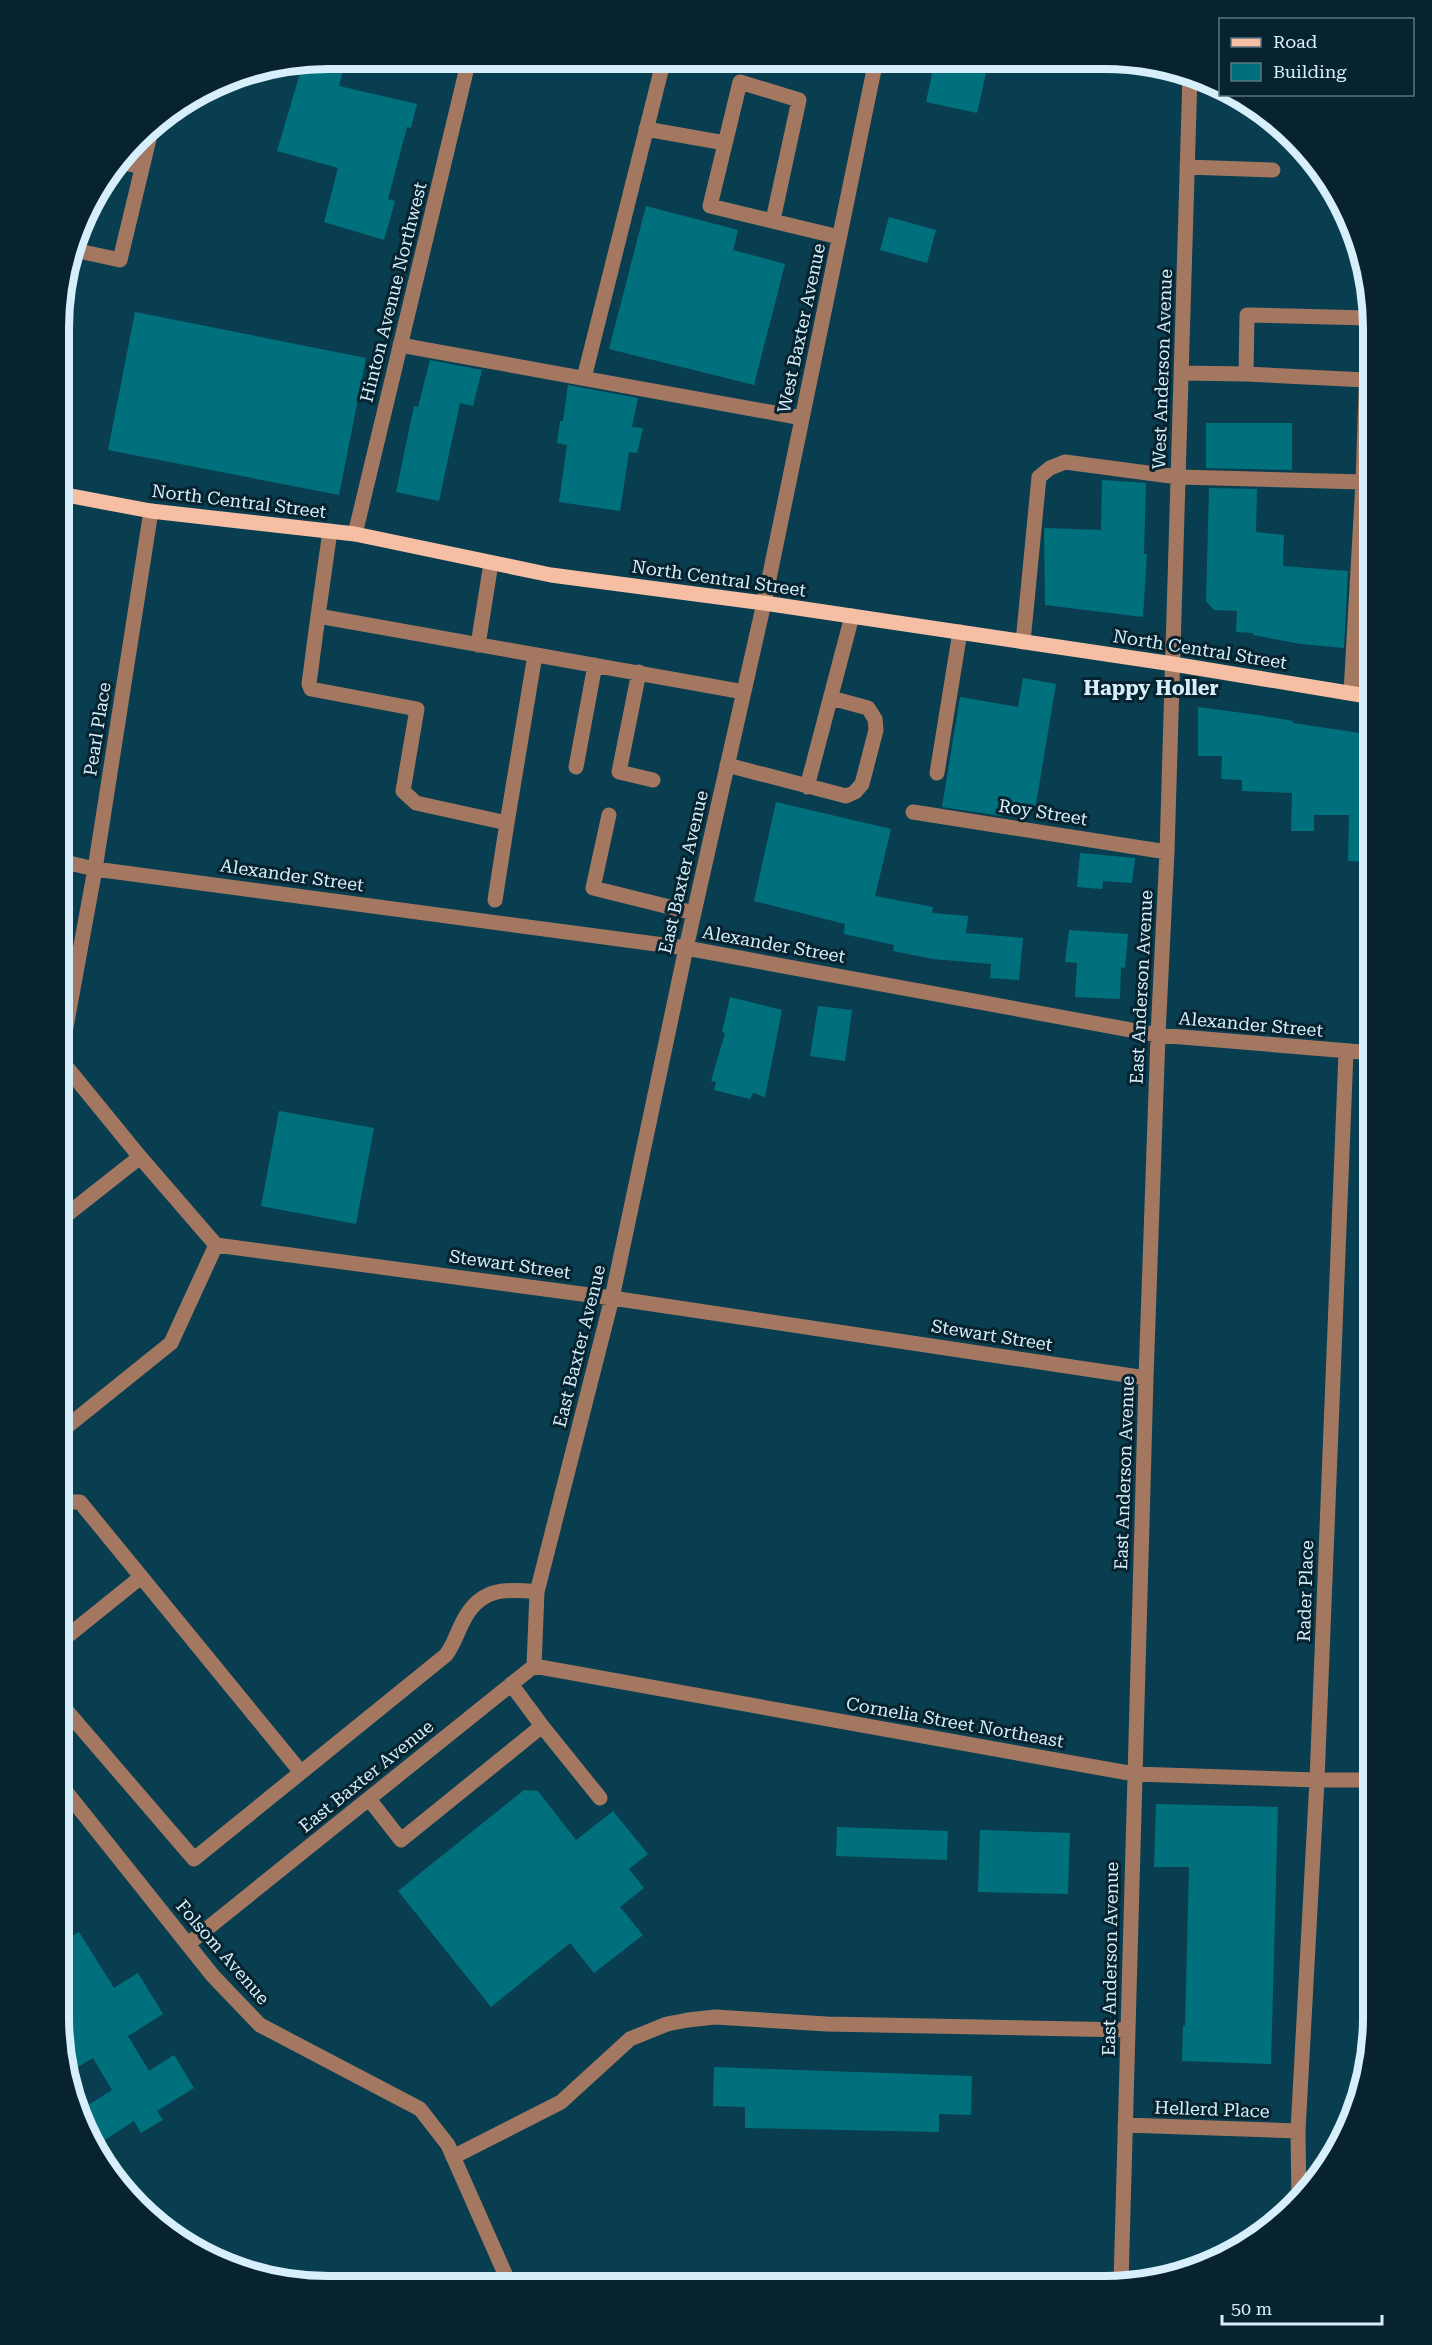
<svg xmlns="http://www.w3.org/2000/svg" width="1432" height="2345" font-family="'Roboto Serif',serif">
<rect width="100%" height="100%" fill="#093e51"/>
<path fill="#00717c" d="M320,60L344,67L339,86L417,104L411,128L407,127L388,199L395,201L384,240L324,222L338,168L277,151L303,63Z
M935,60H989L977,113L926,102Z
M646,206L738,230L733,250L785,264L754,385L609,349Z
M889,217L936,230L927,263L880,250Z
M135,312L366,358L339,495L108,450Z
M430,360L482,370L473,406L460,403L439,501L396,492L414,406L418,407Z
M568,385L638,398L632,427L643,428L637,453L629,452L620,511L559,502L567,445L557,443L560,421H563Z
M1206,423H1292V470L1206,468Z
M1102,480L1146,483L1144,554H1147L1143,617L1045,605L1044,528L1101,530Z
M1209,488L1257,489L1256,532L1284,535L1283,566L1348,571L1344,648L1301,644L1253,635V633L1236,632L1237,611L1214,610L1206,601Z
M1368,573H1373V656H1363Z
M1023,678L1056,684L1035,810L1003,805L1001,816L942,807L960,697L1018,707Z
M1198,707L1258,715L1293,721V723L1373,735V862L1348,861L1349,815H1314V831H1291L1292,793L1242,791V780L1221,779L1222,756H1198Z
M776,802L891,829L875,896L933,907L932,913L968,916L966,933L1023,938L1019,980L990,978L991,964L933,959L893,951L894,945L844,934L845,924L754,901Z
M1080,853L1135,858L1132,883L1103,881L1102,889L1077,887Z
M1069,930L1128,934L1125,968L1121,967L1120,999L1075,997L1077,963L1065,962Z
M730,997L782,1010L765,1097L753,1093L750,1099L714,1090L716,1082L711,1081L725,1033L722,1032Z
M818,1006L852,1010L845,1061L810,1056Z
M279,1111L374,1128L356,1224L261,1206Z
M524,1790L538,1791L576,1840L613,1811L648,1854L629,1869L644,1888L620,1907L643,1935L594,1973L570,1943L491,2007L398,1891Z
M1156,1804L1278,1807L1271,2064L1182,2061L1183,2025L1185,2026L1189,1867H1154Z
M837,1827L948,1831L947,1860L836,1856Z
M980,1830L1070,1833L1068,1894L978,1892Z
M79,1932L114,1988L138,1973L163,2014L128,2036L149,2071L174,2055L194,2088L157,2111L163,2120L141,2133L134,2121L94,2147L79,2120L77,2112L112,2090L93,2058L69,2072L58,2017L68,2010L59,1995V1944Z
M714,2067L972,2076L971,2115L939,2114V2132L745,2128V2107L713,2106Z"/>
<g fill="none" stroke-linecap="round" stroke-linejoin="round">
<path stroke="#a47761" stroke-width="15" d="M229,78L239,80
M646,129L725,143
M122,162L141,167
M1187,167L1273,170
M773,220L799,100L740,82L710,206L839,237
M74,250L120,260L150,135
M400,345L802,418
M1182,373L1246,374L1247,315L1368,318
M1246,374L1366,380
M584,378L664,59
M330,531L318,616L744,692
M355,534L469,59
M318,616L309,684L311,689L417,709L403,791L416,803L507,823L495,900
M1023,642L1039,477L1050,468L1065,462L1178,477L1363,482
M478,645L491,563
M639,672L619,772L653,780
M1351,693L1363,482L1369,305
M727,765L846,796L855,792L862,784L876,730L875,719L868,708L831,698
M576,767L595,665
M937,773L960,632
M807,787L852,616
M913,812L1167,852
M609,815L593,888L694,913
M507,823L535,655
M60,861L95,869L686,948L1158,1035L1373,1053
M60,1059L140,1157L216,1245L612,1298L1146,1378
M60,1060L95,869L151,511
M60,1220L140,1157
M59,1433L171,1343L216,1245
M59,1505L62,1502H80L300,1771
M59,1557V1554
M59,1643L141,1577
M534,1666L1134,1774L1317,1780H1373
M59,1702L194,1859L446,1655C455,1643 458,1629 466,1616C483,1587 508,1589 537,1592
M542,1726L600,1798
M59,1783L213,1976L260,2025L420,2109L448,2145L510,2285
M369,1799L401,1840L542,1726L511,1684
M188,1944L534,1666L537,1592L612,1298L686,948L764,603L876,60
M1125,2125L1298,2131
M453,2157L561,2102L630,2039L667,2024L688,2020L715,2017L827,2024L1128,2030
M1299,2200L1298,2131L1317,1780L1346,1052
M1121,2283L1146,1378L1158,1035L1167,852L1190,74"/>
<path stroke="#f6bea3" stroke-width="15" d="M61,494L151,511L355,534L551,575L764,603L1173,664L1373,697"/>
</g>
<g text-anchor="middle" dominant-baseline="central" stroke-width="6" stroke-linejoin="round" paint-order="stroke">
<g font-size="18" fill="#d6effb" stroke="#06232f">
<text transform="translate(393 292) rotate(-76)">Hinton Avenue Northwest</text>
<text transform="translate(801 328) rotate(-78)">West Baxter Avenue</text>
<text transform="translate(1162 369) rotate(-88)">West Anderson Avenue</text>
<text transform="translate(239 501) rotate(7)">North Central Street</text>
<text transform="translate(719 578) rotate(8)">North Central Street</text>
<text transform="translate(1200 649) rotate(9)">North Central Street</text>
<text transform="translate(97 729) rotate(-81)">Pearl Place</text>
<text transform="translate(1043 812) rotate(9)">Roy Street</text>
<text transform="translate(683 872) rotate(-77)">East Baxter Avenue</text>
<text transform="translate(292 875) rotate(8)">Alexander Street</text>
<text transform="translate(774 944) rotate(10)">Alexander Street</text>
<text transform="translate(1141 987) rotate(-87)">East Anderson Avenue</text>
<text transform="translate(1251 1024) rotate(5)">Alexander Street</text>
<text transform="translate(510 1264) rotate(8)">Stewart Street</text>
<text transform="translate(992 1335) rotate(9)">Stewart Street</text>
<text transform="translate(579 1346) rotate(-76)">East Baxter Avenue</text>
<text transform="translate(1124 1473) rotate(-88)">East Anderson Avenue</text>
<text transform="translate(1305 1591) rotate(-88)">Rader Place</text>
<text transform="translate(955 1722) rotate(10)">Cornelia Street Northeast</text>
<text transform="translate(366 1776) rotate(-39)">East Baxter Avenue</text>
<text transform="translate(223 1952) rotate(49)">Folsom Avenue</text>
<text transform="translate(1110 1959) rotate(-89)">East Anderson Avenue</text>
<text transform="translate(1212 2109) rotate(2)">Hellerd Place</text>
</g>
<g font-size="20" font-weight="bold" fill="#d6effb" stroke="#06232f">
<text x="1151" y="688">Happy Holler</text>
</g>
</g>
<path d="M0 0H1432V2345H0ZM328 69H1104A259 259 0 0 1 1363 328V2017A259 259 0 0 1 1104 2276H328A259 259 0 0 1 69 2017V328A259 259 0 0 1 328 69Z" fill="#06232f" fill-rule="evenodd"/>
<path fill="none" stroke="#d6effb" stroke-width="8" d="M328 69H1104A259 259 0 0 1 1363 328V2017A259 259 0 0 1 1104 2276H328A259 259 0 0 1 69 2017V328A259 259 0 0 1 328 69Z"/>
<rect x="1219" y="18" width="195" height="78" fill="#06232f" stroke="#597581" stroke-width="1.5"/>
<rect x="1231" y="38" width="30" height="9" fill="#f6bea3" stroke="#597581" stroke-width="1.5"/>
<text x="1273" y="48" font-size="18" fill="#d6effb">Road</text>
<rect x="1231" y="63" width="30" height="18" fill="#00717c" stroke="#597581" stroke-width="1.5"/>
<text x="1273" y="78" font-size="18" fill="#d6effb">Building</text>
<path d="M1222 2315v9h160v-9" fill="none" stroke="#d6effb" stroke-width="3"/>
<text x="1231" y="2315" font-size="18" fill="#d6effb" stroke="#06232f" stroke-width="4.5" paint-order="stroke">50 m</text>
</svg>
